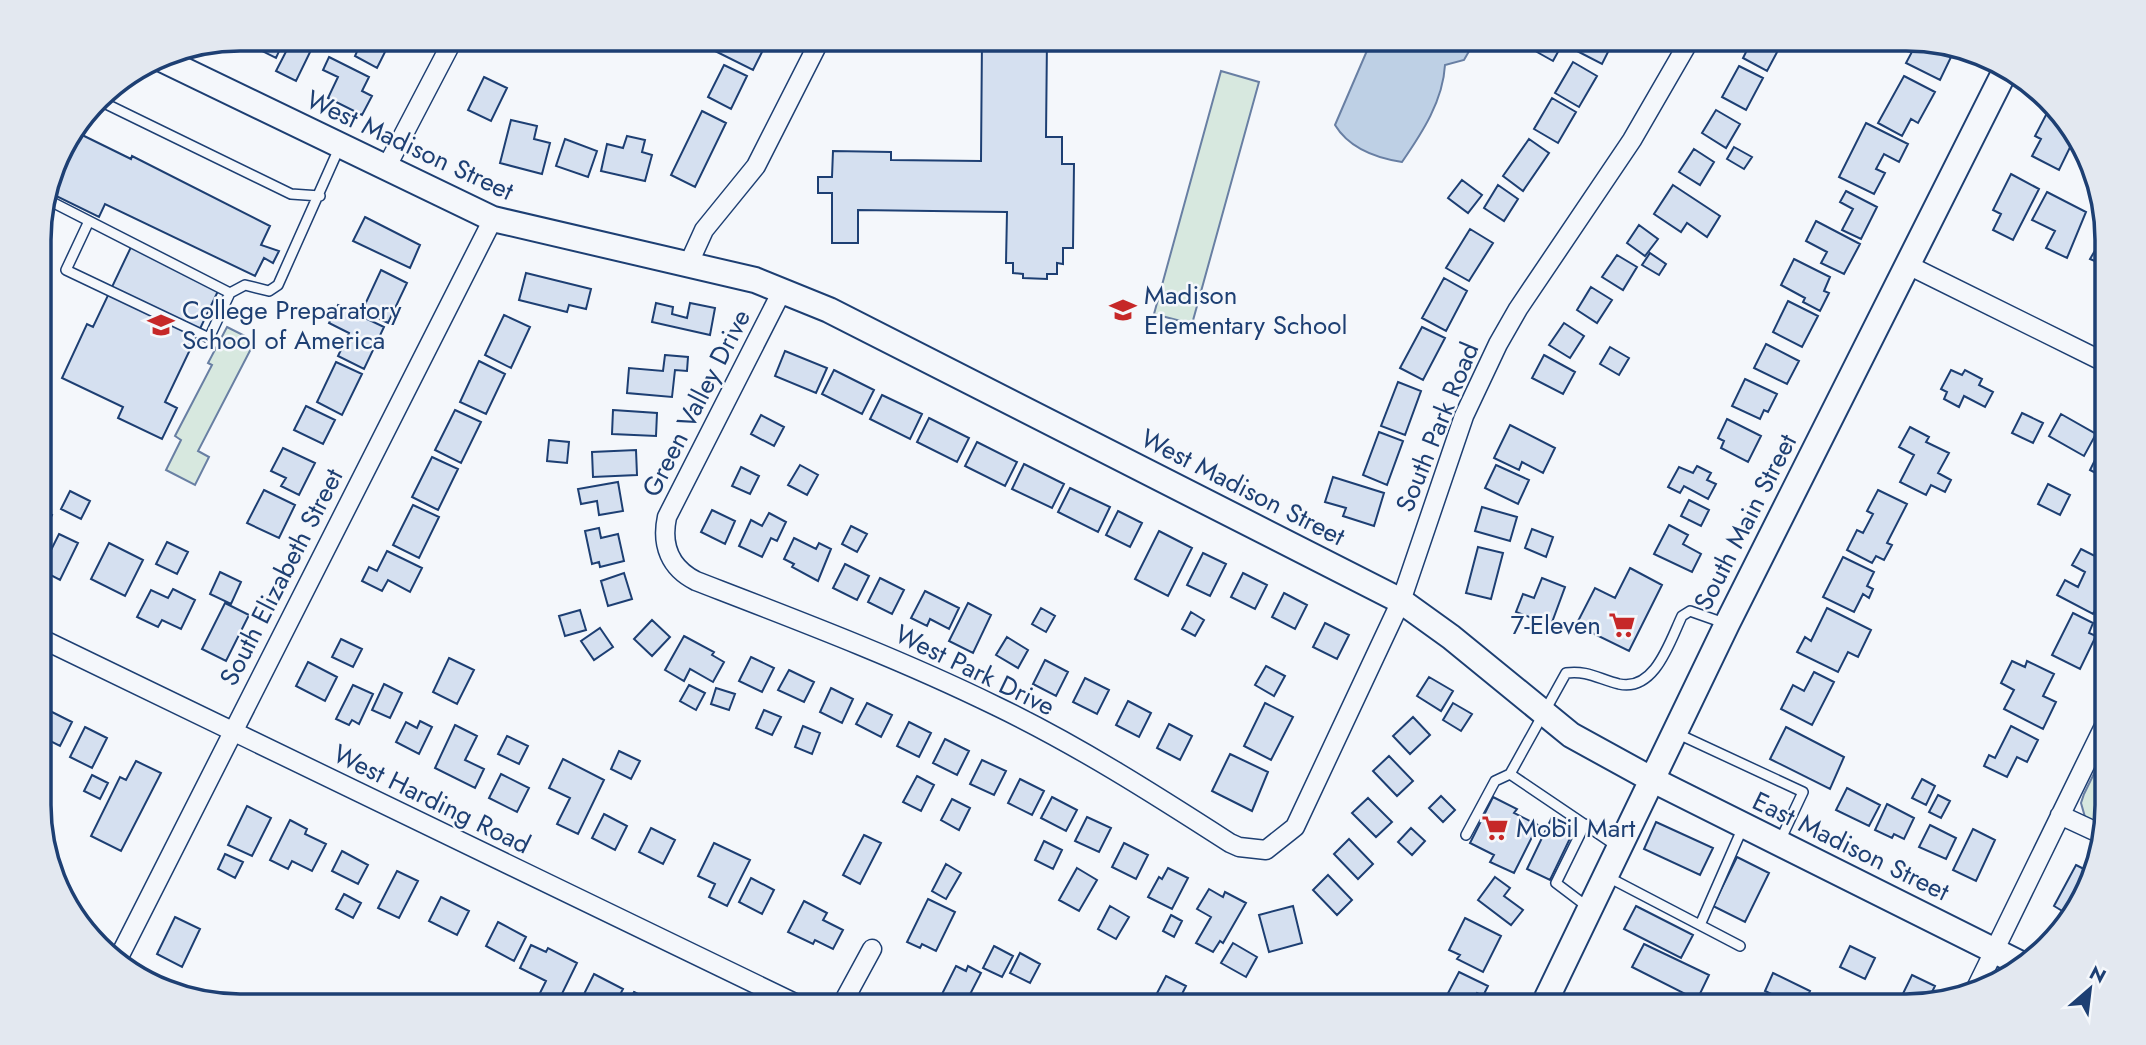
<svg xmlns="http://www.w3.org/2000/svg" width="2146" height="1045" font-family="Jost,sans-serif">
<rect width="100%" height="100%" fill="#f4f7fb"/>
<path fill="#d7e8df" stroke="#687fa3" stroke-width="2" d="M1221,71L1259,82L1192,324L1154,314Z
M227,327L255,341L198,451L209,457L195,485L166,470L181,440L175,436L212,365L208,363Z
M2107,747V806L2102,828L2085,817L2081,803L2084,794Z"/>
<path fill="#bed0e5" stroke="#687fa3" stroke-width="2" d="M1372,39H1476L1464,60L1445,65C1443,101 1422,133 1402,162C1376,158 1349,148 1335,125Z"/>
<path fill="#d5e0f0" stroke="#1d3f73" stroke-width="2" d="M285,38L276,58L238,39L239,38Z
M293,38L313,46L296,81L276,71Z
M363,38H392L377,68L355,56Z
M722,38H769L753,70L715,51Z
M982,38H1047L1046,137H1062V164H1074L1073,248H1063V264L1057,263V274H1047V279L1023,278V274L1013,273V263H1006L1007,212L858,210V243H832V193H818V177H832L833,151L891,152V160L981,161Z
M1584,38H1615L1602,64L1577,51Z
M1753,38L1784,39L1767,71L1743,58Z
M1901,38L1941,46L1953,53L1940,80L1906,63L1913,50L1899,42Z
M1544,41L1559,50L1553,61L1537,52Z
M329,57L369,77L362,91L372,96L362,115L328,98L338,77L323,70Z
M1573,62L1597,76L1579,107L1555,93Z
M724,65L747,76L731,109L708,97Z
M1739,66L1763,78L1746,110L1722,97Z
M1904,76L1935,92L1918,123L1911,119L1902,136L1878,123Z
M484,77L507,88L491,121L468,110Z
M1552,98L1576,112L1558,143L1534,129Z
M1716,110L1740,124L1726,148L1702,133Z
M702,111L726,123L695,187L671,175Z
M2047,113L2071,125L2076,135L2059,170L2032,156L2041,139L2035,136Z
M511,120L537,126L534,139L550,143L542,174L500,163Z
M1866,123L1908,144L1899,162L1884,154L1876,169L1885,173L1874,194L1839,177Z
M74,131L131,159L132,156L270,226L261,245L279,251L273,263L264,258L255,276L105,204L99,217L48,192L59,151Z
M627,136L645,140L642,152L652,155L645,181L601,171L607,144L623,148Z
M565,139L597,151L588,177L556,166Z
M1529,139L1549,153L1523,191L1503,176Z
M1734,147L1752,157L1744,169L1727,159Z
M1694,149L1714,162L1700,185L1679,172Z
M2011,174L2039,189L2013,240L1993,230L2001,214L1993,210Z
M1462,180L1482,195L1468,213L1448,198Z
M1498,185L1518,199L1504,221L1484,208Z
M1673,185L1720,216L1707,237L1687,223L1681,232L1654,214Z
M1846,191L1877,207L1861,239L1842,230L1853,209L1840,202Z
M2047,192L2086,212L2067,258L2046,248L2055,231L2032,220Z
M365,217L420,245L410,268L353,241Z
M1816,221L1860,244L1844,274L1821,263L1827,252L1806,241Z
M1639,225L1658,239L1645,256L1627,243Z
M1470,229L1493,243L1469,281L1446,268Z
M2106,232V266L2090,259Z
M131,247L219,289L165,402L177,408L162,439L118,418L123,407L62,378L87,324L93,327Z
M1650,253L1666,264L1659,275L1642,265Z
M1617,255L1637,267L1623,290L1602,277Z
M1794,259L1830,277L1824,291L1829,293L1820,311L1803,302L1805,298L1781,285Z
M381,270L407,283L388,323L362,311Z
M526,273L591,289L586,309L569,305L567,312L519,300Z
M1444,278L1467,291L1446,331L1422,318Z
M1591,287L1612,300L1597,323L1577,310Z
M1788,301L1818,316L1802,347L1773,332Z
M656,303L673,307L672,314L687,318L690,303L715,308L710,335L652,322Z
M338,305L384,327L364,369L338,356L349,333L329,323Z
M504,315L530,327L511,368L485,355Z
M1564,323L1584,336L1570,358L1549,345Z
M1422,327L1445,338L1423,380L1400,368Z
M1766,344L1799,361L1787,384L1754,368Z
M1610,347L1629,358L1619,375L1600,364Z
M785,351L827,368L816,393L775,376Z
M665,355L688,357L687,371L675,370L672,397L627,393L629,368L663,371Z
M1544,355L1575,372L1563,394L1532,378Z
M479,361L505,374L486,414L460,402Z
M336,362L362,374L342,415L317,402Z
M834,370L874,390L862,414L822,394Z
M1951,370L1962,375L1965,370L1982,379L1979,385L1993,392L1985,407L1964,396L1959,407L1944,399L1947,392L1941,389Z
M1745,379L1777,394L1768,412L1764,410L1760,419L1732,406Z
M1398,382L1421,391L1405,435L1381,426Z
M882,395L922,414L910,439L870,419Z
M306,406L335,420L323,444L294,430Z
M455,410L481,422L461,463L435,450Z
M613,410L657,413L656,436L612,434Z
M2022,413L2043,423L2033,443L2012,433Z
M2061,414L2096,434L2084,456L2049,436Z
M761,415L784,427L774,446L751,434Z
M929,418L969,438L957,462L917,442Z
M1727,419L1761,436L1748,462L1721,448L1724,441L1718,438Z
M1510,425L1555,448L1543,473L1522,462L1519,470L1494,458Z
M1910,427L1929,437L1926,442L1949,453L1938,473L1951,480L1945,492L1931,485L1926,495L1900,482L1914,455L1899,447Z
M1379,432L1403,441L1387,485L1363,475Z
M549,440L569,442L567,463L547,461Z
M977,442L1017,462L1005,486L965,466Z
M2103,444L2106,446L2107,479L2090,470Z
M283,448L315,463L299,495L281,486L286,478L271,471Z
M636,450L637,475L593,477L592,452Z
M432,457L458,469L438,510L412,497Z
M1024,464L1064,484L1052,508L1012,489Z
M800,465L818,475L807,495L788,485Z
M1496,465L1529,480L1518,504L1485,488Z
M1697,466L1711,473L1707,480L1716,484L1708,499L1684,486L1680,493L1668,487L1679,467L1693,473Z
M741,467L759,476L750,494L732,486Z
M1333,477L1384,493L1374,526L1343,516L1346,508L1325,502Z
M618,482L623,511L599,515L597,501L581,504L578,489Z
M2048,484L2070,495L2060,515L2038,504Z
M1070,488L1110,507L1098,532L1058,512Z
M264,490L295,505L279,538L247,523Z
M1878,490L1907,504L1887,543L1892,545L1884,560L1876,556L1872,563L1847,550L1857,530L1863,533L1873,514L1867,511Z
M70,491L90,501L81,519L61,509Z
M1689,500L1709,510L1701,526L1681,516Z
M413,505L439,517L419,558L393,545Z
M1482,507L1517,517L1510,541L1475,531Z
M40,509L52,515L40,539Z
M712,510L735,521L725,544L701,532Z
M1118,511L1142,523L1130,547L1106,535Z
M769,513L786,522L777,541L771,538L762,557L739,546L751,520L762,526Z
M1669,525L1688,535L1683,544L1701,554L1692,572L1654,554Z
M851,526L867,534L857,552L842,544Z
M599,528L601,538L618,534L624,561L600,567L599,562L592,564L585,531Z
M1532,529L1553,537L1546,557L1525,548Z
M1159,531L1192,548L1168,596L1135,579Z
M59,534L78,543L60,580L41,570Z
M794,538L816,549L819,543L831,549L818,581L792,567L794,564L784,559Z
M167,542L188,552L177,574L156,564Z
M109,543L143,560L125,596L91,579Z
M1478,547L1503,553L1491,599L1466,593Z
M2081,549L2107,562V596L2104,594L2093,614L2057,595L2065,580L2078,587L2085,572L2072,565Z
M387,551L422,568L410,592L388,580L382,591L362,581L369,567L377,571Z
M1203,553L1226,564L1210,596L1187,585Z
M1843,557L1874,572L1867,586L1873,589L1869,598L1863,594L1854,612L1823,597Z
M845,564L869,576L857,600L833,588Z
M1630,568L1662,585L1629,651L1576,625L1595,588L1615,598Z
M220,572L241,582L231,604L210,594Z
M624,573L632,599L608,606L601,581Z
M1243,573L1267,585L1255,609L1231,597Z
M880,578L904,590L892,614L868,602Z
M1542,578L1565,587L1551,625L1516,612L1523,594L1534,598Z
M173,589L195,600L181,629L162,620L158,627L137,617L151,590L168,598Z
M925,591L959,608L949,629L930,619L927,626L911,618Z
M1284,593L1307,605L1295,629L1272,617Z
M225,603L249,615L226,661L202,649Z
M968,603L991,615L973,653L949,641Z
M1041,608L1055,616L1046,632L1032,624Z
M1827,608L1871,630L1858,657L1848,652L1838,672L1797,652L1805,637L1811,641Z
M580,610L586,630L565,636L559,616Z
M1191,612L1204,620L1195,636L1182,629Z
M2073,613L2093,623L2089,633L2096,636L2080,669L2052,655Z
M652,620L670,637L652,656L634,639Z
M1325,623L1349,635L1337,659L1313,647Z
M600,628L613,647L594,660L581,641Z
M684,636L714,652L712,655L724,662L713,682L690,669L684,681L665,670Z
M1007,637L1028,650L1018,668L996,655Z
M341,639L362,649L353,667L332,657Z
M751,657L774,668L762,692L739,681Z
M449,658L474,670L457,704L433,692Z
M1045,660L1068,672L1056,696L1033,684Z
M2012,661L2025,667L2027,661L2054,674L2043,696L2056,702L2043,729L2004,709L2014,690L2001,683Z
M308,662L337,677L325,701L296,686Z
M1266,666L1285,676L1274,696L1255,685Z
M789,670L814,682L804,702L778,690Z
M1814,672L1834,682L1812,725L1781,709L1793,685L1804,691Z
M1429,677L1453,691L1441,711L1417,696Z
M1085,678L1109,690L1097,714L1073,702Z
M384,684L402,693L390,718L372,710Z
M353,685L373,694L359,724L352,720L349,725L336,719Z
M689,685L705,693L696,710L680,701Z
M716,688L735,694L729,710L711,704Z
M831,688L853,699L842,723L820,712Z
M1128,701L1151,713L1139,737L1116,725Z
M867,703L892,715L881,737L856,724Z
M1265,703L1293,717L1271,760L1244,746Z
M1453,703L1472,714L1461,731L1443,720Z
M44,708L72,722L60,746L40,736V716Z
M764,710L781,717L772,735L756,728Z
M1413,717L1430,735L1410,754L1393,736Z
M420,721L432,727L419,754L396,742L406,722L417,728Z
M909,722L931,733L919,757L897,746Z
M1169,724L1192,736L1180,760L1157,748Z
M455,725L477,736L465,760L484,769L475,788L435,768Z
M803,726L820,733L812,754L795,747Z
M2011,726L2038,740L2027,762L2017,757L2007,777L1984,766L1989,755L1995,758Z
M85,727L107,738L92,768L70,757Z
M1786,727L1844,757L1830,789L1770,759Z
M507,736L528,746L519,764L498,754Z
M945,739L969,751L957,775L933,763Z
M619,751L640,761L631,779L611,769Z
M1230,754L1268,772L1252,811L1212,791Z
M1389,756L1413,781L1397,796L1373,771Z
M563,759L604,780L578,834L557,824L570,798L549,788Z
M982,760L1006,771L994,795L970,784Z
M136,761L161,773L121,851L91,836L120,777L126,780Z
M501,774L529,788L517,812L489,798Z
M92,775L108,783L100,799L84,791Z
M917,776L934,785L921,811L903,802Z
M1020,779L1044,791L1032,815L1008,803Z
M1922,779L1935,786L1926,805L1912,798Z
M1847,788L1880,805L1869,826L1836,810Z
M1938,795L1950,801L1941,818L1929,812Z
M1441,796L1455,810L1443,822L1429,808Z
M1052,797L1077,810L1066,831L1041,818Z
M1493,797L1517,809L1514,813L1538,825L1514,873L1490,862L1494,855L1470,843Z
M1368,798L1392,822L1376,837L1352,813Z
M952,799L970,808L959,830L941,820Z
M1887,804L1914,818L1904,839L1894,834L1892,838L1875,830Z
M247,806L271,818L252,856L228,845Z
M604,814L627,826L615,850L592,838Z
M1087,817L1111,828L1099,852L1075,841Z
M1552,817L1575,828L1550,880L1527,869Z
M290,820L307,829L305,834L326,844L312,871L292,861L288,869L270,860Z
M1656,822L1713,848L1700,875L1644,849Z
M1930,825L1956,838L1946,859L1919,847Z
M651,828L675,840L663,864L639,852Z
M1411,828L1425,841L1412,855L1398,842Z
M1973,829L1995,840L1976,881L1953,870Z
M864,835L881,843L860,884L843,875Z
M1349,839L1373,864L1358,879L1334,854Z
M1044,841L1062,850L1053,869L1035,860Z
M714,843L750,860L727,906L709,897L715,884L698,876Z
M1124,843L1148,855L1136,879L1112,867Z
M342,851L368,865L358,884L332,871Z
M225,854L243,862L235,878L218,869Z
M1737,857L1769,873L1745,922L1713,906Z
M946,864L961,873L946,899L932,891Z
M2076,865L2092,873L2087,894L2069,915L2054,906Z
M1077,868L1097,880L1079,911L1059,900Z
M1168,868L1188,878L1172,909L1148,897L1159,877L1162,879Z
M397,871L418,881L399,918L378,908Z
M1328,875L1352,900L1337,915L1313,890Z
M1495,877L1510,888L1504,896L1523,910L1511,925L1478,900Z
M751,878L774,890L762,914L739,902Z
M1209,889L1223,897L1225,892L1246,903L1223,943L1220,941L1213,952L1196,943L1211,917L1197,909Z
M344,894L361,903L353,918L336,909Z
M441,897L469,911L457,935L429,921Z
M928,899L955,912L936,951L922,944L920,948L907,942Z
M804,901L827,913L823,920L843,930L833,949L815,940L813,944L788,932Z
M1110,906L1129,917L1116,939L1098,929Z
M1293,906L1302,943L1269,952L1259,915Z
M1636,906L1693,935L1681,958L1624,929Z
M1171,915L1182,921L1174,937L1163,931Z
M175,917L200,929L182,967L157,954Z
M1465,918L1501,936L1483,972L1457,959L1460,955L1449,950Z
M498,922L526,937L514,961L486,946Z
M1233,943L1257,957L1246,977L1221,963Z
M1644,944L1709,975L1697,1000L1632,967Z
M531,945L546,952L548,948L577,963L556,1006L537,999L546,981L520,968Z
M994,946L1013,956L1002,977L983,968Z
M1850,946L1875,958L1865,979L1840,967Z
M1020,953L1040,964L1030,983L1010,973Z
M956,966L966,971L968,966L981,973L964,1006H936Z
M1459,972L1488,986L1483,996L1477,993L1471,1006H1463L1446,997Z
M1773,973L1810,991L1802,1006H1776L1780,998L1765,991Z
M594,974L623,989L614,1006H598L582,998Z
M1912,975L1935,986L1926,1004L1897,1006Z
M1166,976L1186,986L1176,1006L1155,997Z
M634,992L661,1006H627Z
M1856,996L1875,1006H1851Z
M565,998L581,1006H561Z
M1019,998L1036,1006H1015Z"/>
<g fill="none" stroke-linecap="round" stroke-linejoin="round">
<g stroke="#1d3f73" stroke-width="12">
<path id="lane" d="M98,100L291,194L320,196
M46,199L230,293L245,285L269,291L278,285L340,146
M89,221L66,270L209,338L230,293
M1676,733L1803,792L1779,843
M1585,824L1556,883L1589,908
M1466,835L1495,781L1510,774
M1618,847L1510,774L1566,673C1587,670 1599,679 1619,684C1655,692 1670,641 1682,616L1690,611L1724,623
M1608,877L1740,946
M1700,925L1743,827"/>
</g>
<g stroke="#1d3f73" stroke-width="21">
<path id="street" d="M386,168L454,38
M689,263L704,230L756,166L821,38
M1908,265L2106,363
M783,289L667,517C661,545 670,568 696,581C797,620 898,658 996,706C1077,745 1154,794 1230,843L1239,847L1266,850L1295,827L1401,601L1464,416L1498,344L1518,309L1632,140L1691,38
M40,638L801,1006
M2060,815L2101,834
M118,959L493,219
M1977,986L2107,720
M841,1006L872,949"/>
</g>
<g stroke="#1d3f73" stroke-width="28">
<path id="secondary" d="M157,57L493,219L755,280L829,310L1401,601L1451,637L1571,735L1651,779L2025,966
M1543,1006L1727,624L2006,69"/>
</g>
<use href="#lane" stroke="#f4f7fb" stroke-width="9"/>
<use href="#street" stroke="#f4f7fb" stroke-width="18"/>
<use href="#secondary" stroke="#f4f7fb" stroke-width="24"/>
</g>
<defs>
<g id="school-bare" transform="scale(2.1)"><path d="M0-5L7-2L0 1L-7-2ZM-4 1L0 2.5L4 1V4Q0 6-4 4Z" fill="#c62828" stroke="#f4f7fb" stroke-width="2.5" paint-order="stroke"/></g>
<g id="supermarket-bare" transform="scale(2.1)"><path d="M-6-5.5h2.5l.6 2H6L4.5 2H-2.5L-4.4-4H-6ZM-1.5 3.2a1.3 1.3 0 1 0 .1 0ZM3 3.2a1.3 1.3 0 1 0 .1 0Z" fill="#c62828" stroke="#f4f7fb" stroke-width="2.5" paint-order="stroke"/></g>
</defs>
<g fill-rule="evenodd">
<use href="#school-bare" x="1123" y="310"/>
<use href="#school-bare" x="161" y="325"/>
<use href="#supermarket-bare" x="1622" y="625"/>
<use href="#supermarket-bare" x="1495" y="828"/>
</g>
<g text-anchor="middle" dominant-baseline="central" stroke-width="5" stroke-linejoin="round" paint-order="stroke">
<g font-size="26" fill="#1d3f73" stroke="#f4f7fb">
<text transform="translate(410 145) rotate(25)">West Madison Street</text>
<text transform="translate(696 403) rotate(-63)">Green Valley Drive</text>
<text transform="translate(1437 427) rotate(-68)">South Park Road</text>
<text transform="translate(1243 487) rotate(27)">West Madison Street</text>
<text transform="translate(1745 522) rotate(-63)">South Main Street</text>
<text transform="translate(281 577) rotate(-63)">South Elizabeth Street</text>
<text transform="translate(975 670) rotate(26)">West Park Drive</text>
<text transform="translate(432 799) rotate(26)">West Harding Road</text>
<text transform="translate(1851 846) rotate(26)">East Madison Street</text>
</g>
<g font-size="26" fill="#1d3f73" stroke="#f4f7fb" text-anchor="start">
<text x="1144" y="295">Madison<tspan x="1144" dy="30">Elementary School</tspan></text>
<text x="182" y="310">College Preparatory<tspan x="182" dy="30">School of America</tspan></text>
<text x="1601" y="625" text-anchor="end">7-Eleven</text>
<text x="1516" y="828">Mobil Mart</text>
</g>
</g>
<path d="M0 0H2146V1045H0ZM240 51H1906A189 189 0 0 1 2095 240V805A189 189 0 0 1 1906 994H240A189 189 0 0 1 51 805V240A189 189 0 0 1 240 51Z" fill="#e3e8f0" fill-rule="evenodd"/>
<path fill="none" stroke="#1d3f73" stroke-width="3.5" d="M240 51H1906A189 189 0 0 1 2095 240V805A189 189 0 0 1 1906 994H240A189 189 0 0 1 51 805V240A189 189 0 0 1 240 51Z"/>
<g transform="translate(2090 989) rotate(28)" stroke="#f4f7fb" stroke-width="5" paint-order="stroke">
<path d="M0-5L12 26L0 18L-12 26Z" fill="#1d3f73"/>
<text y="-10" font-size="19" font-weight="bold" text-anchor="middle" fill="#1d3f73">N</text>
</g>
</svg>
